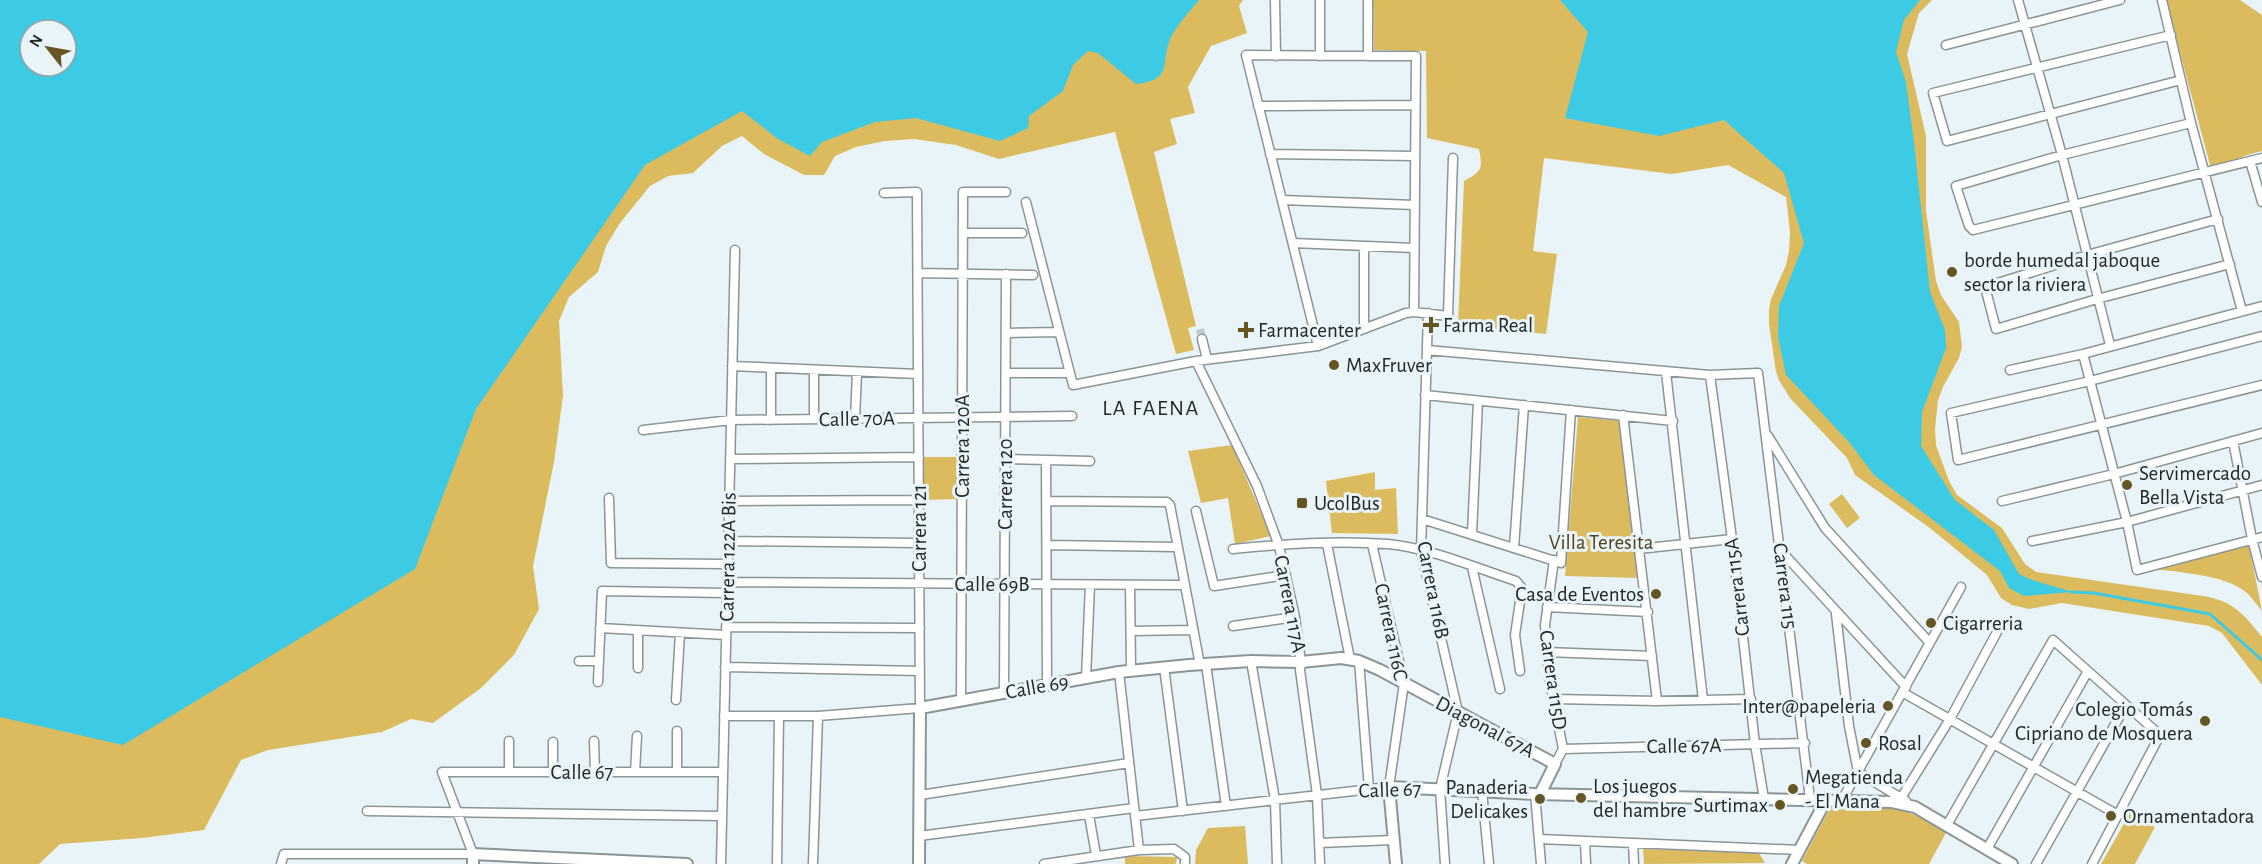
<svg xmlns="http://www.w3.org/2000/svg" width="2262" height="864" font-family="'Alegreya Sans',sans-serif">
<rect width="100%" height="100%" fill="#e8f4f7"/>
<path fill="#dbbb5d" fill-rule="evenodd" d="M0,0H1243L1239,6L1247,33L1211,46L1188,87L1195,113L1170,119L1177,144L1154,152L1196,326L1188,328L1194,350L1176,354L1115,132L999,159L956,145L914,139L885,141L856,147L835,156L824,175H804L764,154L742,136L722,146L693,173L668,176L650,186L620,223L606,246L598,272L569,297L559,321L563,396L554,462L533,566L539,609L514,655L481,688L433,723L411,719L382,732L268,750L241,760L204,830L142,838L60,844L39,864H0ZM30,30H66V66H30Z
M1373,0H1932L1919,13L1907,54L1926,136V211L1936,281L1941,295L1959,322L1962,347L1959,358L1943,387L1938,400L1935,429L1936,445L1949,481L1957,495L2002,528L2025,564L2036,572L2203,596C2234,601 2243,614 2262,637V685L2222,633L2209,626L2062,603L2029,609L2012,605L2001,598L1987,575L1930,528L1855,475L1847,458L1790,398L1779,380L1776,372L1769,324V309L1771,299L1786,265L1789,251L1790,232L1786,197L1728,165L1672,174L1544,158L1533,251L1557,254L1546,334L1458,325L1464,181C1482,171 1483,169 1479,149L1427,138L1426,51L1374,50Z
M2166,0H2240L2262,15V151L2247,155L2204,173L2210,165Z
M1578,417L1621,421L1639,578L1565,576Z
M1232,445L1271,536L1235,544L1228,498L1201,503L1188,451Z
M919,457H962V499L919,500Z
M1375,472V490L1396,488L1398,534L1332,533L1326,481Z
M1842,494L1860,518L1847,528L1829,504Z
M2248,541L2262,611C2257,605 2252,598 2247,593C2226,574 2174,572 2147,568Z
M1832,804L1854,807L1898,808L1948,829L1929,864H1807L1802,861Z
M2130,813L2155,827L2135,864H2101Z
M1245,826L1248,864H1195L1196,850L1208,828Z
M1643,849L1759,853L1765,863L1644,864Z
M1125,856L1177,857L1176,864H1125Z"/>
<path fill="#3ccae4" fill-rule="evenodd" d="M0,0H1199C1190,11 1173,29 1169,42C1161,68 1171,80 1136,84L1098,53L1088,51L1073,65L1063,91L1029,116L1028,128L1000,141L916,118L875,122L822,142L810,156L778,139L742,111L645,165L476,409L415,569L123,745L0,717ZM30,30H66V66H30Z
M1560,0H1920L1904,20L1896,52L1906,82L1914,142L1930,292L1945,330L1946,348L1922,412L1921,446L1955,500L1994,530L2019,574L2032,580L2073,592L2024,596L2009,588L2000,571L1874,475L1849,442L1786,375L1778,337L1779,306L1804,243L1784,173L1724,120L1659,136L1565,118L1588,32Z"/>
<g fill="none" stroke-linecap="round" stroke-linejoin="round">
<path stroke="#3ccae4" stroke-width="3" d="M2071,592L2094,593L2210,614L2262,660"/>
<path stroke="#c0cbce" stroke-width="8" stroke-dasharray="8 4" stroke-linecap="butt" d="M1200,329L1202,339"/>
<g stroke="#8a9597" stroke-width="11">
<path id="minor" d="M1275,0L1276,56
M1320,0V56
M1368,0V56
M2018,0L2062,155L2110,345
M2162,0L2191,123L2242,311
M2171,35L1933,93L1947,141L2181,80
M1946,45L2120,0
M1258,106L1415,105
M2191,123L2062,155L1956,186L1969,226L1973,230L2262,158
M1270,154L1415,156
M2250,161L2262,202
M1282,200L1415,205
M1026,202L1073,385L1196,361L1318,346L1406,313L1414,312L1448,316L1453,158
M2218,219L2087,255L1985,287L1996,329L2097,299L2230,264
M963,233H1022
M1293,243L1414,248
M918,273L1033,275
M1428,313L1421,551L1458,712L1440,789L1445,864
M1364,327V246
M1006,333L1059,332
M2262,336L2090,381L1951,413L1958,460L2262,385
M1202,339L1207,359
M1318,346L1246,55L1416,56L1414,312
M1427,350L1710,375L1758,373L1810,799
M2083,354L2127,522L2137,570L2262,537
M1196,361L1257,486L1279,546L1295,617L1301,662L1300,670L1317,795L1320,864
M732,366L918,374
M771,368V420
M2010,370L2083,354L2262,306
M1666,372L1703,700
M1006,373H1070
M1710,375L1732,539L1755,744L1764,799
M1425,395L1673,421
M1623,415L1657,701
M814,419V370
M855,419L857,372
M643,430L731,420L1072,416
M1768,436L1825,528L1930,643
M2233,441L2252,539L2262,577
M730,459L919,457
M1005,459L1090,461
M1046,460L1047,685
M609,498L611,563L728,564
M729,501L919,500
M1048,501L1167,502L1170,505L1200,665
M2002,501L2114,474L2262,433
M1196,511L1214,586L1286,575
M1422,519L1561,563L1571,410
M1472,534L1478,401
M728,541L919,543
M2032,541L2127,522L2262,485
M1327,544L1350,659
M1047,545L1176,547
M1514,548L1524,405
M1233,549C1284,544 1337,540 1388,544C1430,548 1476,568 1516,581L1522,588L1515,635L1520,671
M1638,549L1732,539
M1781,551L1906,687
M1554,560L1545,625L1549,677L1563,749L1555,764
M1472,567L1500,689
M727,582L1184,585
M1130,585L1131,670
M1547,607L1648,612
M1836,614L1849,726L1858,772
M1233,626L1295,617
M726,627L920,628
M600,628L726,635
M1131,631L1193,630
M1546,652L1652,656
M579,661H599
M1251,661L1275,800L1277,864
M1359,661L1369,789
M1206,664L1226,806
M725,667L920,671
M1164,667L1183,811
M638,668V631
M1119,672L1139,850
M1086,678L1090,585
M598,682L602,591L727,593
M1902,692L2118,815
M1004,693L1006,274
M1554,699L1657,701L1751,699
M676,700L680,633
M961,701L963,192H1006
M724,716H818L920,708L917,192L884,193
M594,741L595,772
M1563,749L1805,743
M509,772V741
M553,772V742
M635,772L637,736
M677,772V731
M1858,772L1906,801
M1482,791L1489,864
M1535,794L1541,864
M920,795L1129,763
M1901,798L1950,719L1997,632
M1842,800L1961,587
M367,811L722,816
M1089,815L1096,855
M1135,816L1389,787L1404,683L1372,544
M1947,825L2053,640L2160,735L2092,864
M919,836L1134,808
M1539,839L1799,850
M1585,841L1586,864
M1319,843L1393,840
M1633,844L1634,864
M1987,849L2088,671
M281,864L284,854H473L442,772H723
M721,864L735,250
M777,864L779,716
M813,864L818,716
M1044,864L1139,850L1174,849L1185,857V864
M2036,864L2126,705"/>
</g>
<g stroke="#8a9597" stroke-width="14">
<path id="tertiary" d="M473,864V854L687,864
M919,864L920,708L1119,672L1189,665L1251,661L1301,662L1341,658L1359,661L1380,670L1555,764L1540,794
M1396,864L1389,787L1535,794L1892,802L1915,807L2012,864
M1792,864L1826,800"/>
</g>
<use href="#minor" stroke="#fff" stroke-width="8"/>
<use href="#tertiary" stroke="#fff" stroke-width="10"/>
</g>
<g fill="#665523" stroke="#e8f4f7" stroke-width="2">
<circle cx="1952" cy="272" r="6"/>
<path d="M1428 316h6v6h6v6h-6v6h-6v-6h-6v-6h6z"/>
<path d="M1243 321h6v6h6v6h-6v6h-6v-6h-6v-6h6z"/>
<circle cx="1334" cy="365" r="6"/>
<circle cx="2127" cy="485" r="6"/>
<rect x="1296" y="497" width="12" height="12" rx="3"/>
<circle cx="1656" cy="594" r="6"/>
<circle cx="1931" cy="623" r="6"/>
<circle cx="1888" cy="706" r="6"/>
<circle cx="2205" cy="721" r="6"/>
<circle cx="1866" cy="743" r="6"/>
<circle cx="1793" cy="789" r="6"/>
<circle cx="1581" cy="798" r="6"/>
<circle cx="1540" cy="799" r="6"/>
<circle cx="1780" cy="805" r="6"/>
<circle cx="2111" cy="816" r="6"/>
</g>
<g text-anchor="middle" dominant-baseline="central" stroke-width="6" stroke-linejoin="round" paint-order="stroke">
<g font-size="21" fill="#222728" stroke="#e8f4f7" text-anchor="start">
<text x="1964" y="260">borde humedal jaboque<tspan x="1964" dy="24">sector la riviera</tspan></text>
<text x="1443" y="325">Farma Real</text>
<text x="1258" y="330">Farmacenter</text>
<text x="1346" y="365">MaxFruver</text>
<text x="2139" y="473">Servimercado<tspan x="2139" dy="24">Bella Vista</tspan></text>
<text x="1314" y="503">UcolBus</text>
<text x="1644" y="594" text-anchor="end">Casa de Eventos</text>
<text x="1943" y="623">Cigarreria</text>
<text x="1876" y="706" text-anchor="end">Inter@papeleria</text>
<text x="2193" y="709" text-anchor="end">Colegio Tomás<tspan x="2193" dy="24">Cipriano de Mosquera</tspan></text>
<text x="1878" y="743">Rosal</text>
<text x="1805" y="777">Megatienda<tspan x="1805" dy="24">- El Mana</tspan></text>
<text x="1593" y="786">Los juegos<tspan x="1593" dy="24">del hambre</tspan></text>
<text x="1528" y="787" text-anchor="end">Panaderia<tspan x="1528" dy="24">Delicakes</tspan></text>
<text x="1768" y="805" text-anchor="end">Surtimax</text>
<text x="2123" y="816">Ornamentadora</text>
</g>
<g font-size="21" fill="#222728" stroke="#e8f4f7">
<text transform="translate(857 419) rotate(-1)">Calle 70A</text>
<text transform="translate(962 446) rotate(-90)">Carrera 120A</text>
<text transform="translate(1005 484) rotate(-90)">Carrera 120</text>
<text transform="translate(919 528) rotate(-90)">Carrera 121</text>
<text transform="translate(728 557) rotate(-89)">Carrera 122A Bis</text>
<text x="992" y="584">Calle 69B</text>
<text transform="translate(1785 586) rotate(83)">Carrera 115</text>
<text transform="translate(1737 587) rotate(-97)">Carrera 115A</text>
<text transform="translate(1433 590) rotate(79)">Carrera 116B</text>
<text transform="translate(1290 604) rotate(79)">Carrera 117A</text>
<text transform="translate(1391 632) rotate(78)">Carrera 116C</text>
<text transform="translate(1553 680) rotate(82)">Carrera 115D</text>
<text transform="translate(1037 687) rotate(-10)">Calle 69</text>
<text transform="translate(1485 727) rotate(28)">Diagonal 67A</text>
<text transform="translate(1684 746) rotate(-1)">Calle 67A</text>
<text x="582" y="772">Calle 67</text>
<text transform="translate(1390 790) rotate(-2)">Calle 67</text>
</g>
<g font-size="21" fill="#50421a" stroke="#e8f4f7">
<text x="1601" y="542">Villa Teresita</text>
</g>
<g font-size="22" letter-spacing="1.5" fill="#222728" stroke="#e8f4f7">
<text x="1151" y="408">LA FAENA</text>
</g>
</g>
<g transform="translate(48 48) rotate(301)"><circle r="28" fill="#e8f4f7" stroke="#99a2a4" stroke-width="1.5"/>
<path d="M0-4.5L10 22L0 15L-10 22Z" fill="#665523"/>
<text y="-9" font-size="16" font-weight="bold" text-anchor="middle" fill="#222728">N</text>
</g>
</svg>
